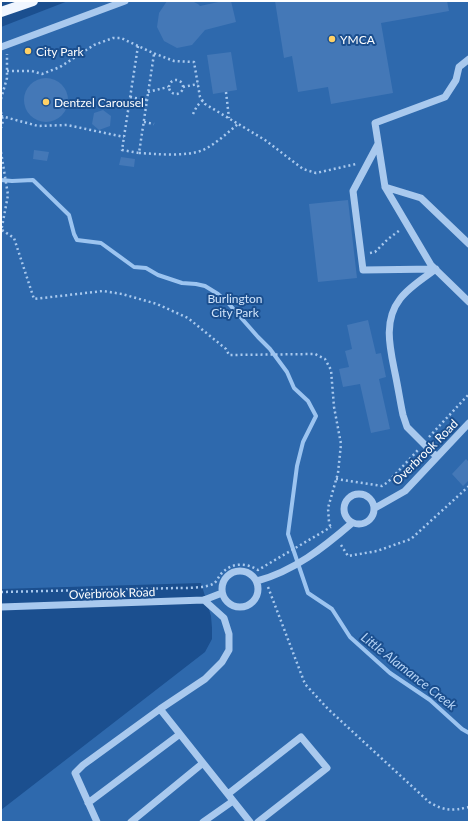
<svg xmlns="http://www.w3.org/2000/svg" width="470" height="823" font-family="Lato,sans-serif">
<rect width="100%" height="100%" fill="#1b4f8f"/>
<path fill="#2e69ad" d="M68,1H469V822H1V810L205,652L212,639V628L211,616L201,583L1,589V27Z"/>
<g fill="none" stroke-linecap="round" stroke-linejoin="round">
<path stroke="#9cc4f0" stroke-width="4" d="M1,180L12,181L33,180L69,215L74,234L77,240L101,243L134,267L146,268L158,275L182,283L196,284L205,286L218,294L229,304L258,337L270,349L287,372L294,388L308,401L316,416L303,442L297,466L288,534L308,593L332,609L350,637L390,673L430,700L462,729L469,733"/>
</g>
<path fill="#4478b7" d="M167,1H192L198,4L200,6L223,1H231L236,22L205,30L192,45L177,48L164,41L157,27L159,13Z
M275,1H447L449,11L381,23L393,93L331,104L328,87L298,92L292,56L284,58Z
M231,52L237,90L213,94L207,55Z
M24 100a22 22 0 1 1 44 0a22 22 0 1 1-44 0Z
M103,110L111,116L110,126L99,130L92,124L94,113Z
M34,150L49,152L47,161L33,159Z
M121,157L135,159L134,167L119,165Z
M348,200L357,278L318,282L309,204Z
M368,320L376,354L381,353L386,377L379,379L390,429L371,433L360,384L343,387L339,369L349,367L345,351L352,349L347,325Z
M466,459L469,462V480L463,486L452,474Z"/>
<g fill="none" stroke-linecap="round" stroke-linejoin="round">
<path stroke="#a9c9ee" stroke-width="2.5" stroke-dasharray="2 3" stroke-linecap="butt" d="M138,46L122,150L139,153L154,54
M7,71H32L42,74L60,67L94,45L113,38H121L153,53L174,61L194,62L200,97L205,104L265,140L303,169L316,173L356,164
M169 87a7 7 0 1 1 14 0a7 7 0 1 1-14 0Z
M183,87L198,84
M148,92L168,87
M226,92L229,118
M130,97L147,100
M1,99L7,78V54
M1,112L3,121L1,128
M193,114L197,106L203,100
M1,116L38,126L67,125L124,137
M144,122L154,124
M1,152L8,195L1,232
M139,153C157,154 186,157 203,150C216,144 227,133 238,124
M2,230L14,238L34,299L103,291L122,294L157,304L188,318L226,349L229,355L315,354L325,359L331,370L334,407L341,444L338,473L328,508L329,522L331,529
M370,253L375,252L388,239L400,230
M429,437L469,394
M336,479L382,486L388,482L418,450
M341,545L348,556L377,551L411,539L469,486
M268,587L305,684L328,709L429,802C444,811 452,811 469,807
M1,592L178,588C187,588 205,588 213,584C217,582 219,575 223,572C233,562 247,563 258,570L331,527"/>
<path stroke="#a9c9ee" stroke-width="7" d="M1,47L125,1
M469,59L459,67L456,80L445,97L375,123L385,187L431,265L469,302
M378,144L353,191L363,270L435,269
M385,187L421,198L469,244
M436,269C424,278 409,287 400,299C383,321 390,348 395,373C398,387 400,401 403,415L407,427L437,457
M344 509a15 15 0 1 1 30 0a15 15 0 1 1-30 0Z
M375,508L405,491L469,423
M222 589a18 18 0 1 1 36 0a18 18 0 1 1-36 0Z
M257,581C294,571 323,548 352,523
M1,607L204,600L222,593
M160,709L250,822
M228,794L301,737L327,768L258,822
M88,803L180,734
M97,822L75,773L83,765L160,709L205,679L222,662L229,650V634L224,618L204,600
M131,822L203,763
M203,822L233,801"/>
<path stroke="#f0f6ff" stroke-width="10" d="M1,12L33,1"/>
</g>
<g fill="#ffd166" stroke="#1b4f8f" stroke-width="1.5">
<circle cx="332" cy="39" r="4"/>
<circle cx="28" cy="51" r="4"/>
<circle cx="46" cy="102" r="4"/>
</g>
<g text-anchor="middle" dominant-baseline="central" stroke-width="4" stroke-linejoin="round" paint-order="stroke">
<g font-size="12" fill="#fff" stroke="#1b4f8f" text-anchor="start">
<text x="340" y="39">YMCA</text>
<text x="36" y="51">City Park</text>
<text x="54" y="102">Dentzel Carousel</text>
</g>
<g font-size="12" fill="#cfe3fa" stroke="#1b4f8f">
<text x="235" y="298">Burlington<tspan x="235" dy="14">City Park</tspan></text>
</g>
<g font-size="12" fill="#fff" stroke="#1b4f8f">
<text transform="translate(425 452) rotate(-45)">Overbrook Road</text>
<text transform="translate(112 593) rotate(-2)">Overbrook Road</text>
</g>
<g font-size="13" font-style="italic" fill="#b5d3f5" stroke="#1b4f8f">
<text transform="translate(409 671) rotate(38)">Little Alamance Creek</text>
</g>
</g>
<rect width="470" height="823" fill="none" stroke="#ffffff" stroke-width="4"/>
</svg>
